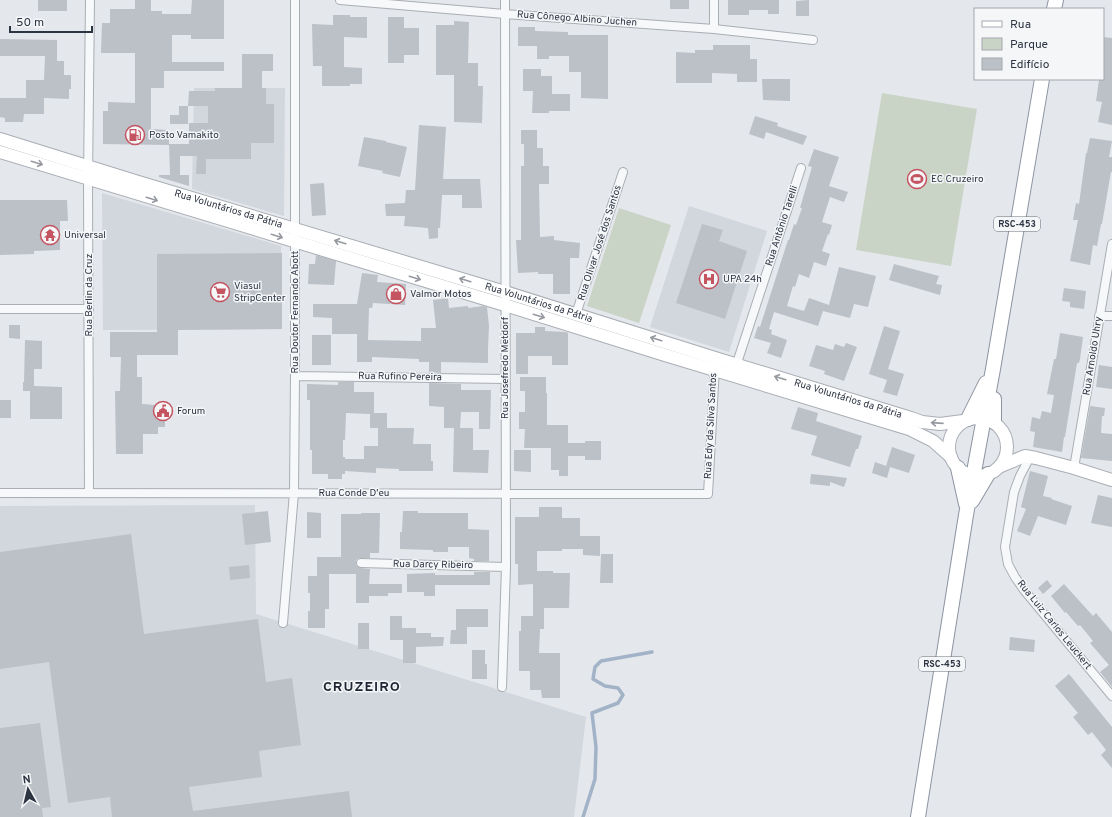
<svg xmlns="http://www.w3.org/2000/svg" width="1112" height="817" font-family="Overpass,sans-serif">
<rect width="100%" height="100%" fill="#e4e7eb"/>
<path fill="#d2d6dd" d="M194,88H285L284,216L192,189Z
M102,193L281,246L282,329L103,330Z
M689,206L767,231L729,352L650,327Z
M255,505L256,614L586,717L574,817H0V506Z"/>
<path fill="#c9d4c6" d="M882,93L977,109L951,266L856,250Z
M619,208L671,225L639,323L587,306Z"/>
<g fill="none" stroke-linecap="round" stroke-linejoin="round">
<path stroke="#a2b3c8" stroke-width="3.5" d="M583,817L595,779L596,747L592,713L618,703L623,695L618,688L605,686L593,679L595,667L601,661L652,652"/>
</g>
<path fill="#bcc0c7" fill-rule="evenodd" d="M38,0H67V11H38Z
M135,0H151V11H162V14H191L192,0H224V39H191V35H172V62H224V71H164V88H151V129L169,130V145L103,144V111H108V102L135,103V53H101L102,23H110V9H135Z
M670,0H689V9H670Z
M728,0H779V14H768V10H749V15H728Z
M809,0V16H796V1Z
M333,15H350V17H367V38L344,37V67L362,68V84H350V86H322V66H313L312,24L333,25Z
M388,17H404V28H419V55H404V63H388Z
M454,21L469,22L468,63H478V86H483L482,123L454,122V75H436V25H454Z
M518,27H535V31L568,32V35H608V99L581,98V72H569V56H549V59H537V46H518Z
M1103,37L1112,38V125L1098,122L1102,102L1096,101L1099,80H1103Z
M0,39L57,40V61H64V75H71V89H69V99L44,98V114H24L23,122H5V118L0,117V98H26V80H44L45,56H0Z
M713,45H750V59H757V82H737V74L712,73V83H676V52L695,53V50H713Z
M242,54H273V71H262V88H266V104H274V143H251V159H206V174H196L197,156H180V175H189V186L159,177V175H170L169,144H189V123H208V106H188L189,91H215V88H242Z
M523,69H541V76H552V94H570V111H549V113H532L533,91H523Z
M762,79H790V101L763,100Z
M179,106H188V124H170V115H179Z
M755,116L778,123L777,126L807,136L803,145L766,132L764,139L749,134Z
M419,125L446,127L443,179H480L482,208H462V195H442L440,228H438V238L429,239L428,228L404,226L405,216H386L385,204L405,203L406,190H415Z
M521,130H537V148H543V166H549V184H539L540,237L554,236V240L580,243L579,258H570V294H553V274H538V272L518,273L516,240H521V166H524V144H521Z
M364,137L386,141V142L407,147L400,177L382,173L383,171L358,166Z
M1090,138L1112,141L1109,157H1112V172H1111L1102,224H1101L1097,246L1093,245L1090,265L1070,261L1078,220H1073L1076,203L1079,204L1086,153H1087Z
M814,149L839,157L829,186L848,192L844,202L830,197L822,222L832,225L829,235L828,234L822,251L830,254L826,266L814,262L809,278L799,274L795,287L793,286L787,306L804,311L809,298L829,305L839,267L876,276L868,307L854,304L850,318L823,311L818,326L774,312L769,329L772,330L771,334L787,340L781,358L767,353L771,343L754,338L758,326L760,327L788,240H789L794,224L796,225L802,208H800L812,167L808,166Z
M324,183L326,215L312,216L310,184Z
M0,200H67L68,221H60V250L34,251V254L0,255Z
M702,224L723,230L719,241L747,251L725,319L676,303Z
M282,253V329L178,330V355H137V377H142V404L156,405V411H165V427H158V434H143V454H116L115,391H120L121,357H110V332H157V254Z
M316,255L336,261L334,285L308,284L309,264H315Z
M894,264L939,276L936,284L942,285L940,295L889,280Z
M362,273L378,275L377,282L406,284L405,305L373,303L372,308H369L368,340L421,341V328H436L433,300L448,298L449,308L468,306V308L483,306L487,307L489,326L488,348V363L441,362V373L429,372V362H419V359L372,357V362H357V334H332V318L313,317V304H357Z
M1064,288L1086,291L1084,309L1070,307V302L1062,301Z
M9,325H20V339L9,338Z
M884,326L900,331L888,369L904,374L897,396L883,392L887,380L869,374Z
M535,327H545V331L565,332L568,333V365H552V356H528V374H516V333H535Z
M1060,333L1083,337L1080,359L1079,363H1077L1065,437H1064L1062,452L1033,447L1035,432L1030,431L1032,417L1040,419L1042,411L1051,413L1054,395L1047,394L1054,359H1056Z
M312,335H331V365H312Z
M25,340L42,341V369H34V386L62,387V419H30V391H23V382H24Z
M846,343L857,347L844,381L824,374L825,371L809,366L816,345L833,350L835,344L844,347Z
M1099,365L1112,367V389L1096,387Z
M520,377H546V393H547V425H568V443H585V441H601V460H585V456H568V476H559V470H551V448H524L525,429H519V412H525V391H520Z
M338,382H354V392H374V413H387V428H414L413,444H431V461H433V471H399V469L376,468V473L345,471V474H342V479H328V474H312V450H310V400H307V384L338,385ZM346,413L370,414V428H378V446H364V459H345V457H343V440H345Z
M429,383L461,384V390H491L490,429H479V412H461L460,428H444V407L429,406Z
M0,400H11V418H0Z
M1090,406L1105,408L1104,416H1102L1101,433L1112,434V461L1081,458Z
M798,407L818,413L816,421L862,436L858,449H856L850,467L811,455L817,436L791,429Z
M454,428H473V450H489L488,473L453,472Z
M892,447L915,455L909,473L890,467L887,478L872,473L875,462L886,466Z
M514,450H531V472L514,471Z
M1030,471L1048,476L1043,496L1052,498L1051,499L1072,506L1066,525L1038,516L1030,536L1017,531L1026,509L1021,507Z
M811,474L831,476L847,478L844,487L830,482V486L810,484Z
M1098,495L1112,498V527L1091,523Z
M539,507H562V518H580V536H600V556L583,555V549H562V551H537V571H553V573H570L569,608H544V629H540L539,653H560V698H542L541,690H530V671H519V631H521V616H533V584L518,585V564H515V517H539Z
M268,511L271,542L245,545L242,514Z
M403,511H418V513H468V529L489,530V561H474V559L469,558V547H448V552H433V550L400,549V532H402Z
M307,512L321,513V538H307Z
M361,513H380L379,553H370V558H359L356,560V565L360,568L370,569L369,584H402V593H388V596H369V603H356V574H329V609H325V628H308V611H310V593H308V576H317V557H341V514H361Z
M131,534L144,634L258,619L266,682L292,678L301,745L259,751L262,777L189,787L193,811L349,791L352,817H112L110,797L68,803L49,662L0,669V552Z
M601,554H613V583H600Z
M249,565L250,578L230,580L229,567Z
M474,572H490V585H435V596H424V592H407V574L435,573V575H474Z
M1047,580L1052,586L1043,594L1038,588Z
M1064,584L1093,616L1096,613L1112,632V687L1100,672L1109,665L1090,643L1093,641L1080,625L1078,626L1066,612L1065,613L1051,596Z
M456,609H488V627H467V644H450L451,630H456Z
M390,616H402V628H416V633H431V637H444L443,646L416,647V663H403V640H390Z
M358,623H369V649H358Z
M1010,637L1035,640L1034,652L1009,650Z
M472,650H485V664H487V679H472Z
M1069,674L1112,727V768L1101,755L1106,750L1092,732L1088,735L1073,717L1078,713L1055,686Z
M40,723L51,807L42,808L43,817H0V728Z"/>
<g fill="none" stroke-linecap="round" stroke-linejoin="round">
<g stroke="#a9aeb5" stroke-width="10">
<path id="minor" d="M340,0L505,14L714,29L813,40
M714,29V0
M0,309H89
M576,314L623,172
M1099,316H1112
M735,369L801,168
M295,376L505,379
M1030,457L1020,476L1014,492L1005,547L1008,564L1015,577L1024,590L1112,696
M1074,468L1112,244
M0,493L708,494L715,367
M89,493L88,179L90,0
M361,563L506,567
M283,623L294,493L295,376V0
M502,687L506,567L505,0"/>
</g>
<g stroke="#a9aeb5" stroke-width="14">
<g id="secondary">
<path id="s1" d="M0,139L135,181L505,292L715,358L911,418L922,422L940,424L963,421"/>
<path d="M0,152L505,305L665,355L909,429L933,441L951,457"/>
<circle cx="978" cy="447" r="29"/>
<path d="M1001,466L1025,456L1036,458L1074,468L1112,480"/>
</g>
</g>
<g stroke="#8d94a1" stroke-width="16">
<path id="trunk" d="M1054,9L1056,0
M994,399V422
M968,419L986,383
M958,468L966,504
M972,501L988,474
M918,817L966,515L993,369L1042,79"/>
</g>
<use href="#minor" stroke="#f7f8f9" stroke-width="8"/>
<use href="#secondary" stroke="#fff" stroke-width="12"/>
<use href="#trunk" stroke="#fff" stroke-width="14"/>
</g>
<defs><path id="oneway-shaft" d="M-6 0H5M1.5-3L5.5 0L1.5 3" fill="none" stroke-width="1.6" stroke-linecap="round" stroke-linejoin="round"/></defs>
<g stroke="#969aa0">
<use href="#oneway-shaft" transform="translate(37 163) rotate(17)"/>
<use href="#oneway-shaft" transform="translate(152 199) rotate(17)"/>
<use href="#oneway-shaft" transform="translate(277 236) rotate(17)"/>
<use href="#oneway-shaft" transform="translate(340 242) rotate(-163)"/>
<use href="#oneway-shaft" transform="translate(415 278) rotate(17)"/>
<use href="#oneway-shaft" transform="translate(465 280) rotate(-163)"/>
<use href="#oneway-shaft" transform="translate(539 316) rotate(17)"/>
<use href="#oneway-shaft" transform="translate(656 339) rotate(-163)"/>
<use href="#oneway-shaft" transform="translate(780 378) rotate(-163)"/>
<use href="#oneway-shaft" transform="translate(937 423) rotate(-176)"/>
</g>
<defs>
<g id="fuel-ring" transform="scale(1)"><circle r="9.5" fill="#f4f6f8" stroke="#c55461" stroke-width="1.5"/><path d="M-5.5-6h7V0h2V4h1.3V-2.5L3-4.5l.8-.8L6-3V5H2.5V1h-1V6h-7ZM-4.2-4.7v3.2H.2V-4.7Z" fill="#c55461"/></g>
<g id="stadium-ring" transform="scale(1)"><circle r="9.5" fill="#f4f6f8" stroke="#c55461" stroke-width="1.5"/><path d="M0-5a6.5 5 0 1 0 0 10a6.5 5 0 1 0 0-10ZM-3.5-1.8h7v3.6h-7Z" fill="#c55461"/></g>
<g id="temple-ring" transform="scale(1)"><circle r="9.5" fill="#f4f6f8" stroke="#c55461" stroke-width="1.5"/><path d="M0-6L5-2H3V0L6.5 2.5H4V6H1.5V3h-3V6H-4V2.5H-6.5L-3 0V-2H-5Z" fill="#c55461"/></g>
<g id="hospital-ring" transform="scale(1)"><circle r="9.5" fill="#f4f6f8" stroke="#c55461" stroke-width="1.5"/><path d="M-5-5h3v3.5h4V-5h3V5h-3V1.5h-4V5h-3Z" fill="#c55461"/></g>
<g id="supermarket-ring" transform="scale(1)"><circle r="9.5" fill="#f4f6f8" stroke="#c55461" stroke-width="1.5"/><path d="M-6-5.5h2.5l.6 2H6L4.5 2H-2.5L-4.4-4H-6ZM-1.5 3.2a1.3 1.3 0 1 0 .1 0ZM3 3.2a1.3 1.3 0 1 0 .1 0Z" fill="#c55461"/></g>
<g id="shop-ring" transform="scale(1)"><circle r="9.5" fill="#f4f6f8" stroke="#c55461" stroke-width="1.5"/><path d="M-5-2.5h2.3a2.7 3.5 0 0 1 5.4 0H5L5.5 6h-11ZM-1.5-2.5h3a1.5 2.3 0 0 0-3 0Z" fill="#c55461"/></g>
<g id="civic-ring" transform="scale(1)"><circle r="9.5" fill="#f4f6f8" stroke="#c55461" stroke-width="1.5"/><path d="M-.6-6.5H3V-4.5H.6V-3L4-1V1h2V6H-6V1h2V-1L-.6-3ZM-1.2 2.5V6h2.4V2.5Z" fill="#c55461"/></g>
</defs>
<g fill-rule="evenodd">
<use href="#fuel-ring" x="135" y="135"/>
<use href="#stadium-ring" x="917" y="179"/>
<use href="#temple-ring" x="50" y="235"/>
<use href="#hospital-ring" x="709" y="279"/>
<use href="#supermarket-ring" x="220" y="292"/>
<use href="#shop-ring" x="396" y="294"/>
<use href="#civic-ring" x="163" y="411"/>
</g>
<g text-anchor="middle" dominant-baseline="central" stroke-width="3" stroke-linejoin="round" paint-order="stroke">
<g fill="#f4f6f8" stroke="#696e79" stroke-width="1">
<rect x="994" y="217" width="46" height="14" rx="3"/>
<rect x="919" y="657" width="46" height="14" rx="3"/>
</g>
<g font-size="9" font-weight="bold" fill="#2d3442">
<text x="1017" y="224">RSC-453</text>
<text x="942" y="664">RSC-453</text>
</g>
<g font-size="10" fill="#2d3442" stroke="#f4f6f8">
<text transform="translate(577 19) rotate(4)">Rua Cônego Albino Juchen</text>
<text stroke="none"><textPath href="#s1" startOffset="239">Rua Voluntários da Pátria</textPath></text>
<text transform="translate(782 226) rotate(-72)">Rua Antônio Tarelli</text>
<text transform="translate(600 243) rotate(-72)">Rua Olivar José dos Santos</text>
<text transform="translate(89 295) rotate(-90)">Rua Berlin da Cruz</text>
<text stroke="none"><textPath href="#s1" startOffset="563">Rua Voluntários da Pátria</textPath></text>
<text transform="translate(295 312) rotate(-90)">Rua Doutor Fernando Abott</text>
<text transform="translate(1093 356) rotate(-81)">Rua Arnoldo Uhry</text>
<text transform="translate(505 368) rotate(-90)">Rua Josefredo Metdorf</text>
<text transform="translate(400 377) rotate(1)">Rua Rufino Pereira</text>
<text stroke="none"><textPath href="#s1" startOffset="887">Rua Voluntários da Pátria</textPath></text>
<text transform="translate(711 426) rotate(-87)">Rua Edy da Silva Santos</text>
<text x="354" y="493">Rua Conde D'eu</text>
<text transform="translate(433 565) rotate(1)">Rua Darcy Ribeiro</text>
<text transform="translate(1054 625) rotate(51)">Rua Luiz Carlos Leuckert</text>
</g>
<g font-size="10" fill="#2d3442" stroke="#f4f6f8" text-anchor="start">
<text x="149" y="135">Posto Vamakito</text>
<text x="931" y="179">EC Cruzeiro</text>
<text x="64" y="235">Universal</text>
<text x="723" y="279">UPA 24h</text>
<text x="234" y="286">Viasul<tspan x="234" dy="12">StripCenter</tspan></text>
<text x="410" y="294">Valmor Motos</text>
<text x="177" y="411">Forum</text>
</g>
<g font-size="14" font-weight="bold" letter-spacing="1" fill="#1f2533" stroke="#f4f6f8">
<text x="362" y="687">CRUZEIRO</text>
</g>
</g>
<rect x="974" y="8" width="130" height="72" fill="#f4f6f8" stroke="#a4a8af"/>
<rect x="982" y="21" width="20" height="6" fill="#ffffff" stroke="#a4a8af"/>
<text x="1010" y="28" font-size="12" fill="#2d3442">Rua</text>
<rect x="982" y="38" width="20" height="12" fill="#c9d4c6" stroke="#a4a8af"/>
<text x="1010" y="48" font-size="12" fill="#2d3442">Parque</text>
<rect x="982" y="58" width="20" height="12" fill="#bcc0c7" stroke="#a4a8af"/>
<text x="1010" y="68" font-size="12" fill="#2d3442">Edifício</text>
<g transform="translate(28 789) rotate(352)" stroke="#f4f6f8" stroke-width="3" paint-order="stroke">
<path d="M0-3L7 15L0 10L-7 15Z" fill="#2d3442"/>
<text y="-6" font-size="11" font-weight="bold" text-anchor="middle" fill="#2d3442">N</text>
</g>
<path d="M10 26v6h82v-6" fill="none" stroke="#2d3442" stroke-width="2"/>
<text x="16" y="26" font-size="12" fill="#2d3442" stroke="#f4f6f8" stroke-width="3" paint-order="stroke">50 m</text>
</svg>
